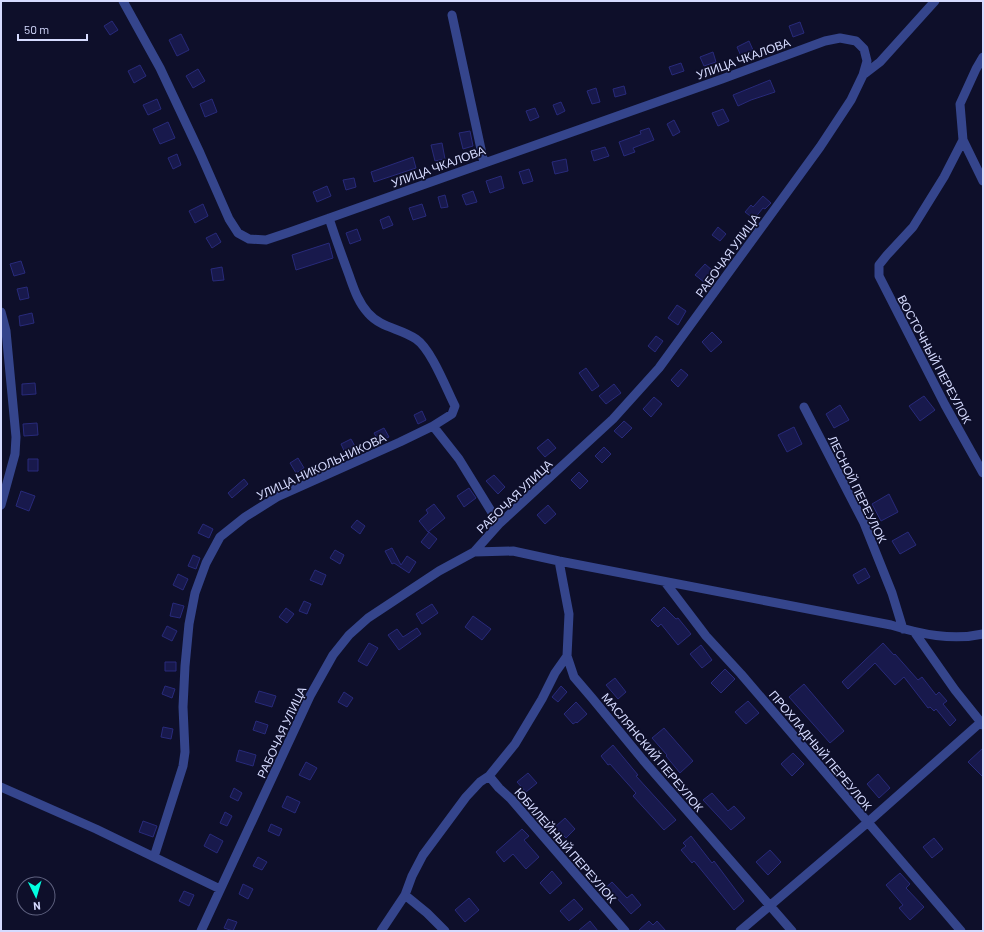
<svg xmlns="http://www.w3.org/2000/svg" width="984" height="932" font-family="Barlow,sans-serif">
<rect width="100%" height="100%" fill="#0e0f2a"/>
<path fill="#18194c" stroke="#282a7a" d="M112,21L118,30L110,35L104,26Z
M800,22L804,33L793,37L789,26Z
M181,34L189,50L177,56L169,40Z
M749,41L753,50L741,56L737,47Z
M713,52L716,62L704,66L700,57Z
M681,63L684,71L672,75L669,67Z
M140,65L146,76L134,83L128,71Z
M198,69L205,81L193,88L186,76Z
M770,80L775,92L751,100L738,106L733,95Z
M624,86L626,94L615,97L613,89Z
M596,88L600,102L592,104L587,91Z
M157,99L161,109L148,115L143,105Z
M212,99L217,112L205,117L200,104Z
M561,102L565,111L557,115L553,105Z
M535,108L539,117L530,121L526,111Z
M723,109L729,121L718,126L712,113Z
M674,120L680,132L673,136L667,124Z
M168,122L175,138L160,144L153,129Z
M649,128L654,140L633,148L635,152L624,156L619,142L641,134L640,131Z
M470,131L473,146L463,149L459,133Z
M442,143L445,159L435,161L431,145Z
M605,147L609,156L594,161L591,151Z
M177,154L181,165L173,169L168,158Z
M413,157L416,168L374,182L371,172Z
M566,159L568,171L555,174L552,162Z
M529,169L533,181L523,184L519,172Z
M501,176L504,188L490,193L486,181Z
M354,178L356,187L346,190L343,180Z
M327,186L331,196L317,202L313,192Z
M473,191L477,202L466,205L462,195Z
M445,195L448,207L441,208L438,197Z
M763,196L771,203L765,209L763,208L754,219L745,212L751,205L753,207Z
M203,204L208,216L195,223L189,211Z
M422,204L426,216L413,220L409,208Z
M389,216L393,225L383,229L380,220Z
M718,227L726,234L720,241L712,235Z
M357,229L361,240L350,244L346,233Z
M216,233L221,242L212,248L206,238Z
M329,243L333,258L296,270L292,255Z
M21,261L25,273L14,276L10,264Z
M705,264L713,271L704,282L695,275Z
M222,267L224,280L213,281L211,269Z
M27,287L29,298L20,300L17,289Z
M677,305L686,311L678,325L668,318Z
M32,313L34,323L20,326L19,316Z
M712,332L722,342L711,352L702,342Z
M656,336L663,341L655,352L648,346Z
M586,368L599,386L592,391L579,373Z
M681,369L688,375L678,387L671,380Z
M35,383L36,394L22,395V384Z
M614,384L621,393L606,404L599,396Z
M924,396L935,410L920,421L909,406Z
M654,397L662,404L651,417L643,409Z
M840,405L849,420L834,428L826,414Z
M422,411L426,420L418,424L414,415Z
M624,421L632,428L622,438L614,431Z
M37,423L38,435L24,436L23,424Z
M794,427L802,444L787,452L778,435Z
M384,428L389,437L379,442L374,433Z
M351,439L358,452L347,457L341,444Z
M548,439L556,448L545,457L537,448Z
M604,447L611,454L602,463L595,456Z
M298,458L304,468L296,473L290,463Z
M28,459H38V471H28Z
M579,472L588,481L580,489L571,480Z
M494,475L505,487L498,494L486,481Z
M244,479L248,484L232,498L228,493Z
M469,488L476,498L464,507L457,496Z
M21,491L35,496L29,511L16,506Z
M889,494L898,512L881,521L872,504Z
M434,504L445,518L428,532L419,521L428,513L426,510Z
M548,505L556,514L545,524L537,515Z
M357,520L365,526L360,534L351,527Z
M203,524L213,529L209,538L198,533Z
M429,532L437,539L429,549L421,542Z
M908,532L916,545L900,554L892,541Z
M392,548L401,565L407,556L416,562L409,573L394,563L392,564L385,551Z
M335,550L344,555L340,564L330,558Z
M193,555L200,558L196,569L188,566Z
M865,568L870,577L858,584L853,575Z
M315,570L326,575L322,585L310,580Z
M178,574L188,579L183,590L173,585Z
M304,601L311,604L307,614L299,611Z
M173,603L184,606L180,618L170,616Z
M432,604L438,613L422,624L416,614Z
M664,607L676,619L678,618L691,634L678,645L661,624L658,627L651,620Z
M286,608L294,614L287,623L279,617Z
M473,616L491,629L482,640L465,627Z
M167,626L177,631L172,641L162,636Z
M417,628L421,634L399,650L388,635L397,629L403,637Z
M369,643L378,648L367,666L358,661Z
M883,643L894,655L895,654L918,680L922,677L936,695L939,692L947,701L943,704L956,720L950,726L936,709L934,711L930,707L928,708L904,677L895,685L875,663L848,689L842,682Z
M701,645L712,660L702,668L690,654Z
M165,662H176V671H165Z
M725,669L735,679L721,693L711,683Z
M615,678L626,692L618,699L606,685Z
M804,684L844,731L830,743L789,697Z
M165,686L175,689L172,698L162,694Z
M561,686L567,692L558,702L552,697Z
M259,691L276,696L272,707L255,702Z
M344,692L353,698L347,707L338,702Z
M748,701L759,713L746,724L735,712Z
M576,702L587,714L577,723L576,722L573,724L564,714Z
M256,721L268,725L265,734L253,730Z
M163,727L173,729L171,739L161,737Z
M664,728L693,761L680,773L666,756L667,755L652,738Z
M613,745L638,775L636,776L676,820L664,830L633,796L636,793L610,764L608,765L601,756Z
M983,748V777L968,762Z
M239,750L256,755L253,766L236,761Z
M793,753L804,764L792,776L781,764Z
M306,762L317,768L310,780L299,775Z
M528,773L537,783L526,792L517,782Z
M878,774L890,788L879,798L867,784Z
M234,788L242,793L238,801L230,797Z
M712,793L728,811L734,806L745,818L731,830L703,800Z
M287,796L300,802L295,813L282,807Z
M225,812L232,816L227,826L220,823Z
M565,818L575,829L566,838L555,827Z
M143,821L157,826L153,837L139,832Z
M271,824L282,829L279,836L268,831Z
M522,829L529,836L524,840L539,857L526,869L513,854L504,862L496,852Z
M210,834L223,841L217,853L204,846Z
M691,836L712,863L714,861L744,901L734,910L694,861L692,863L681,850L686,846L683,843Z
M934,838L943,849L932,858L923,847Z
M770,850L781,862L768,875L756,862Z
M258,857L267,862L262,870L253,866Z
M552,871L562,883L550,894L540,883Z
M900,873L910,884L906,888L924,907L910,920L899,908L903,905L886,885Z
M612,882L627,898L632,894L641,905L631,914L615,896L610,901L602,891Z
M243,884L253,889L248,899L239,894Z
M184,891L194,895L189,906L179,901Z
M469,898L479,910L465,922L455,910Z
M574,899L583,909L569,921L560,911Z
M228,919L237,922L233,931L224,928Z
M590,921L598,931H578Z
M649,921L653,925L657,921L666,931H638Z"/>
<g fill="none" stroke-linecap="round" stroke-linejoin="round">
<path stroke="#35458c" stroke-width="9" d="M123,1L160,68L200,153L229,219L238,233L249,239L266,240L290,232L722,79L825,41L840,38L856,41L864,49L867,61L863,75L851,100L820,147L659,368L613,419L499,524L474,552L439,571L368,618L349,635L333,655L310,696L201,931
M452,15L484,163
M983,57L976,69L960,104L963,140L944,177L913,227L887,255L879,265V276L945,405L983,473
M863,75L880,62L935,1
M963,140L983,181
M1,312L6,331L16,437L15,454L1,505
M804,407L864,523L892,593L903,629
M433,426L459,459L499,524
M474,552L513,551L559,561L891,625C920,634 952,641 983,634
M559,561L569,614L567,656L574,677L592,698L643,760L792,931
M665,582L706,636L741,674L961,931
M915,633L955,690L983,725
M489,776L499,788L511,799L625,931
M1,787L96,829L220,889
M154,857L183,766L185,752L183,707L185,666L189,624L195,593L206,563L220,537L245,517L277,497L400,442L433,426L452,414L455,406C446,388 431,349 416,339C400,328 381,328 368,313C358,302 354,289 349,275C342,256 335,237 329,218
M405,895L427,913L445,931
M381,931L405,895L412,876L423,855L466,797L480,782L489,776L515,744L542,699L555,673L567,656
M740,931L867,823L981,722"/>
</g>
<g text-anchor="middle" dominant-baseline="central" stroke-width="3.5" stroke-linejoin="round" paint-order="stroke">
<g font-size="12" fill="#d6dbff" stroke="#0e0f2a">
<text transform="translate(743 58) rotate(-20)">УЛИЦА ЧКАЛОВА</text>
<text transform="translate(438 166) rotate(-20)">УЛИЦА ЧКАЛОВА</text>
<text transform="translate(727 255) rotate(-54)">РАБОЧАЯ УЛИЦА</text>
<text transform="translate(935 359) rotate(62)">ВОСТОЧНЫЙ ПЕРЕУЛОК</text>
<text transform="translate(321 466) rotate(-25)">УЛИЦА НИКОЛЬНИКОВА</text>
<text transform="translate(858 489) rotate(64)">ЛЕСНОЙ ПЕРЕУЛОК</text>
<text transform="translate(514 496) rotate(-44)">РАБОЧАЯ УЛИЦА</text>
<text transform="translate(281 732) rotate(-65)">РАБОЧАЯ УЛИЦА</text>
<text transform="translate(821 750) rotate(50)">ПРОХЛАДНЫЙ ПЕРЕУЛОК</text>
<text transform="translate(653 752) rotate(50)">МАСЛЯНСКИЙ ПЕРЕУЛОК</text>
<text transform="translate(566 845) rotate(49)">ЮБИЛЕЙНЫЙ ПЕРЕУЛОК</text>
</g>
</g>
<rect width="984" height="932" fill="none" stroke="#d6dbff" stroke-width="4"/>
<g transform="translate(36 896) rotate(175)"><circle r="19" fill="#0e0f2a" stroke="#5e617f"/>
<path d="M0-3L7 15L0 10L-7 15Z" fill="#02ffe0"/>
<text y="-6" font-size="11" font-weight="bold" text-anchor="middle" fill="#d6dbff">N</text>
</g>
<path d="M18 34v6h69v-6" fill="none" stroke="#d6dbff" stroke-width="2"/>
<text x="24" y="34" font-size="12" fill="#d6dbff" stroke="#0e0f2a" stroke-width="3" paint-order="stroke">50 m</text>
</svg>
